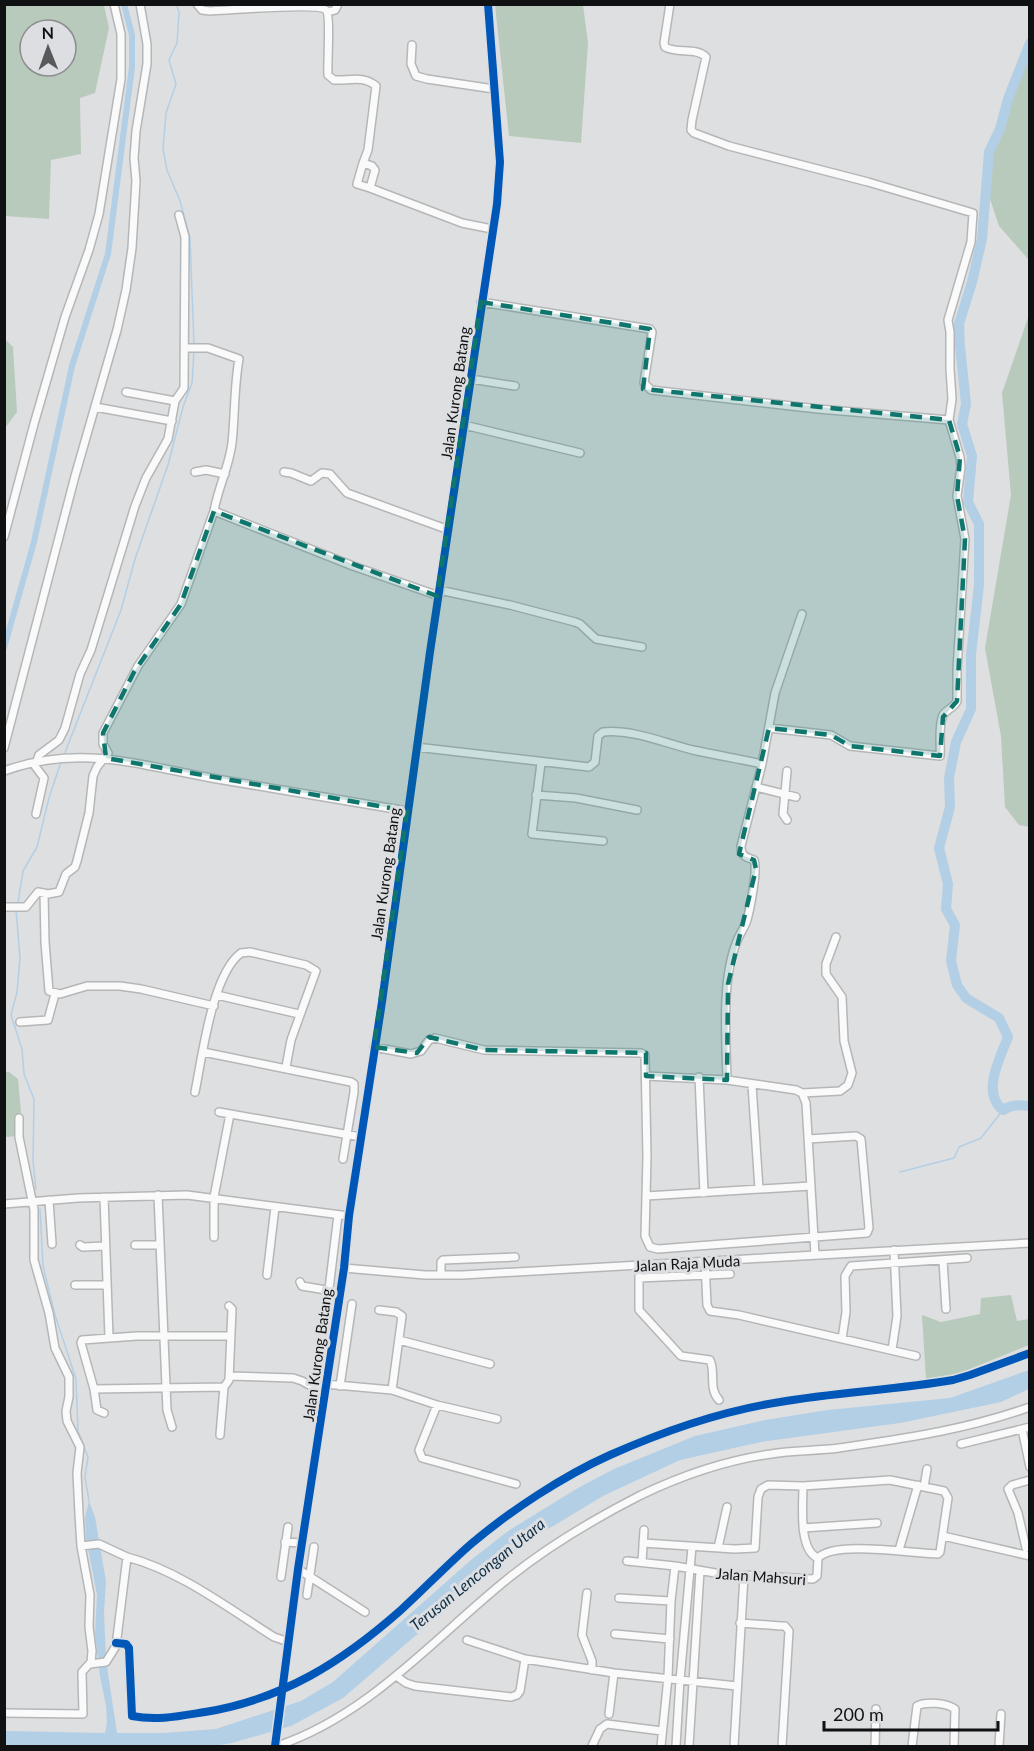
<svg xmlns="http://www.w3.org/2000/svg" width="1034" height="1751" font-family="Lato,sans-serif">
<rect width="100%" height="100%" fill="#dedfe0"/>
<path fill="#b8cabb" fill-rule="evenodd" d="M4,5H104L109,28L95,93L80,98L81,154L51,160L49,219L5,216ZM30,30H66V66H30Z
M495,5H583L588,43L581,143L509,136Z
M1029,54V260L999,226L985,184L987,154L1008,96Z
M1029,315L1030,827H1029L1019,825L1005,807L1001,736L985,648L1011,495L1002,393Z
M4,338L13,347L17,412L5,428Z
M4,1072H9L18,1079L21,1112L17,1121L18,1136L5,1137Z
M1011,1295L1017,1321L1029,1319V1345L960,1373L926,1379L922,1315L941,1322L980,1314L981,1298Z"/>
<path fill="#b3cfe6" d="M1029,1370V1389L1001,1402L900,1423L761,1442L680,1460L603,1496L520,1546L343,1698L291,1726L232,1743L214,1746H5V1731L105,1733L107,1723L106,1706L100,1676L95,1634L97,1595L86,1538L85,1517L89,1501L95,1517L106,1581L104,1613L106,1660L117,1733H163L216,1729L301,1701L333,1682L471,1560L508,1531L578,1488L614,1469L695,1436L765,1420L828,1410L950,1398Z"/>
<g fill="none" stroke-linecap="round" stroke-linejoin="round">
<path stroke="#b3cfe6" stroke-width="1.5" d="M176,4L179,12L177,43L169,60L176,84L166,113L163,149L167,170L180,201L190,238L194,345
M64,755L121,610L135,559L168,465L183,407L192,383L194,350
M18,903L23,871L37,847L49,798L61,762
M16,910L20,958L17,992L11,1015L22,1049L24,1074L34,1099L33,1161L36,1189
M900,1172L954,1158L959,1147L981,1138L1003,1110
M40,1209L43,1266L55,1315L76,1379L78,1431L88,1457L85,1477L89,1501"/>
<path stroke="#b3cfe6" stroke-width="6" d="M4,648L34,542L72,366L108,254L132,67V35L124,4"/>
<path stroke="#b3cfe6" stroke-width="10" d="M1030,43L1008,99L1000,129L989,152L982,239L972,282L959,324L960,346L966,404L962,424L972,456L968,502L979,524V585L971,655V709L956,742L949,778L950,807L939,848L948,884L946,909L955,925L951,961L957,985L966,998L999,1018L1008,1037C1000,1058 981,1093 1003,1110C1012,1104 1019,1105 1030,1106"/>
<g stroke="#b5b6b7" stroke-width="10">
<path id="minor" d="M197,4L202,10L210,11C226,10 319,3 326,10C331,15 327,65 328,75L334,80C349,81 363,75 376,86L368,150L363,163L372,166L375,170L370,188L462,223L492,229
M670,4L664,43L665,47C677,54 696,47 706,57L692,120L691,130L694,133L729,146L868,182L973,213L971,242L948,320L950,332V369L952,399L949,420
M328,12L335,10L338,4
M412,45L411,64L416,76L427,79L494,89
M363,163L357,184L370,188
M481,302L650,329L652,332L644,383L651,390L818,409L949,420L960,457L961,467L957,496L965,539L957,670V701C954,708 947,709 943,715C938,726 941,744 940,756L850,746L831,735L769,728
M471,379L515,386
M126,392L175,401
M95,407L172,421
M464,425L580,453
M195,472L206,470L225,474
M284,472L291,473L311,481L322,473L330,474L347,493L449,530
M214,511L353,566L439,596
M4,537L34,424L65,317L89,250L99,214L121,79V34L114,4
M439,590L510,605L575,622L580,624L596,639L642,647
M416,747L589,767L595,762L598,736L603,732C633,729 664,743 693,750C716,755 739,759 762,764
M4,748L75,476L117,330L126,290L132,248L136,181L134,158L136,131L147,64V44L140,4
M541,763L532,834L603,841
M4,771C81,743 141,766 217,779C280,790 344,800 407,811
M756,787L796,797
M536,795L576,798L637,810
M36,814L44,778L35,766L39,755L59,740L65,728L80,674L91,650L135,506L146,478L168,439L175,401L184,388L185,237L179,215
M787,820L783,814L787,771
M44,893L45,942L49,991L60,994L87,986H120L141,989L214,1006
M4,907H26L38,892L48,894L59,892L66,874L75,867L77,861L89,813L93,776L97,767L108,753L103,744V733L138,666L181,604L214,511C218,488 229,467 232,443C235,415 234,387 239,359L208,348H185
M217,995L299,1014
M20,1022L48,1020L55,994
M374,1047L411,1054L421,1051L429,1040L435,1038L484,1050L641,1053L645,1055L647,1157L645,1236L650,1247L658,1249L867,1233L869,1228L861,1139L856,1136L808,1139
M203,1052L351,1082L354,1084V1092L343,1159
M646,1076L727,1080L796,1090L802,1093L806,1103L815,1255
M699,1077L704,1193
M727,1080C726,1038 721,979 737,941C740,933 745,927 747,920C750,909 758,869 754,860C745,857 741,856 741,846L762,764L775,693L802,614
M752,1085L759,1189
M195,1092C202,1058 212,974 241,953L250,952L306,965L316,971L291,1040L286,1067
M802,1093L840,1091L848,1085L852,1073L844,1041L842,997L826,974V964L836,937
M219,1112L361,1137
M158,1195L167,1410L172,1427
M646,1196L811,1186
M104,1197L109,1337
M49,1200L52,1244
M4,1204L78,1198L187,1195L349,1216
M214,1237V1197L230,1114
M80,1245L83,1247L105,1246
M135,1245H160
M943,1260L946,1309
M705,1262L707,1305L710,1311L739,1315L916,1356
M639,1265V1310L681,1356L710,1360C716,1373 708,1388 719,1400
M344,1268L425,1275H463L1030,1243
M267,1275L275,1207
M441,1275V1262L443,1260L515,1257
M639,1278L730,1274
M300,1282L302,1286L326,1290L329,1289L338,1215
M75,1285H107
M379,1310L396,1312L402,1316L392,1390
M842,1339L846,1312L845,1276L851,1266L967,1258
M399,1340L490,1364
M892,1350L897,1316L894,1250
M229,1376L293,1378L302,1381L324,1393
M325,1384L392,1390L437,1405L497,1419
M340,1386L352,1304
M94,1389L224,1387
M437,1405L419,1450L422,1458L516,1484
M104,1413L97,1410L94,1389L81,1343L82,1340L137,1336H230
M1030,1427L1022,1429L1030,1467
M220,1435L224,1387L229,1380L232,1309L229,1306
M961,1444L1022,1429
M803,1486C803,1504 798,1550 818,1558
M924,1487L927,1469
M803,1528L877,1523
M943,1536L1030,1556
M285,1542L302,1543
M81,1546L99,1544L127,1557
M718,1548L727,1507
M1026,1548L1018,1513L1008,1489L1012,1485L1030,1480
M899,1550L918,1485
M627,1561L675,1566L721,1574L813,1579L817,1576L818,1558C835,1540 914,1554 938,1554L940,1552L948,1498L944,1491L890,1480L803,1486L768,1485L761,1489L758,1497L755,1548L735,1549L643,1543
M642,1562L644,1530
M298,1569L365,1612
M281,1577L288,1527
M587,1593L582,1635L592,1661V1670
M307,1595L314,1547
M619,1598L671,1601
M740,1623L781,1626H785L789,1631L782,1746
M615,1634L670,1639
M467,1640L525,1659
M116,1643L126,1644L129,1648L132,1716C157,1721 180,1716 205,1712C284,1699 342,1662 401,1610C425,1588 447,1565 471,1544C510,1511 563,1476 610,1455C664,1431 721,1411 780,1402C837,1392 895,1390 953,1380L970,1375L1030,1353
M90,1664L106,1662L116,1646L127,1557C180,1571 228,1608 274,1637L289,1642
M396,1676L406,1683L415,1686L511,1697L517,1695L520,1691L525,1659L614,1673L737,1686
M4,1713L83,1714L82,1672L91,1662L92,1651L89,1627L90,1595L81,1546L79,1514L77,1473L80,1447L67,1421L66,1411L69,1397V1377L55,1348L49,1313L34,1260V1210L19,1137V1118
M609,1714L614,1673
M275,1746L298,1569L344,1268L349,1216L382,1002L430,652L497,204L500,162L488,4
M277,1746C370,1715 436,1636 510,1577C550,1545 596,1518 641,1495C681,1476 727,1460 771,1454C793,1450 816,1451 839,1448C906,1438 965,1430 1030,1407
M592,1746L600,1729L607,1724L662,1731
M661,1746L668,1677L671,1601L675,1566
M676,1746L680,1680L692,1547
M689,1746L700,1571
M734,1746L744,1576
M875,1746L876,1709
M912,1746L917,1706C926,1701 947,1703 955,1709L954,1746
M999,1746L1001,1714"/>
</g>
<use href="#minor" stroke="#fafafa" stroke-width="7"/>
<g stroke="#dddee1" stroke-width="11">
<path id="cycleway" d="M116,1643L126,1644L129,1648L132,1716C157,1721 180,1716 205,1712C284,1699 342,1662 401,1610C425,1588 447,1565 471,1544C510,1511 563,1476 610,1455C664,1431 721,1411 780,1402C837,1392 895,1390 953,1380L970,1375L1030,1353
M275,1746L298,1569L344,1268L349,1216L382,1002L430,652L497,204L500,162L488,4"/>
</g>
<use href="#cycleway" stroke="#0057b8" stroke-width="8"/>
</g>
<path fill="#0f766e" fill-opacity="0.2" stroke="#0f766e" stroke-width="4.5" stroke-dasharray="12 8" stroke-linejoin="round" d="M481,302L650,329L643,389L949,420L960,457L957,496L965,539L957,701L943,717L940,756L850,746L831,735L769,728L739,854L754,860L756,869L728,984L727,1080L646,1076V1053L484,1050L429,1037L417,1053L374,1047L407,811L106,758L103,733L134,672L181,604L214,511L437,596Z"/>
<g text-anchor="middle" dominant-baseline="central" stroke-width="6" stroke-linejoin="round" paint-order="stroke">
<g font-size="15" fill="#101112" stroke="#dddee1">
<text transform="translate(455 393) rotate(-82)">Jalan Kurong Batang</text>
<text transform="translate(385 874) rotate(-82)">Jalan Kurong Batang</text>
<text transform="translate(687 1263) rotate(-3)">Jalan Raja Muda</text>
<text transform="translate(317 1355) rotate(-82)">Jalan Kurong Batang</text>
<text transform="translate(761 1576) rotate(4)">Jalan Mahsuri</text>
</g>
<g font-size="16" font-style="italic" fill="#0d2d43" stroke="#dddee1">
<text transform="translate(477 1574) rotate(-39)">Terusan Lencongan Utara</text>
</g>
</g>
<rect width="1034" height="1751" fill="none" stroke="#101112" stroke-width="12"/>
<g transform="translate(48 48) rotate(359)"><circle r="28" fill="#dddee1" stroke="#8b8c8e" stroke-width="1.5"/>
<path d="M0-4.5L10 22L0 15L-10 22Z" fill="#58595a"/>
<text y="-9" font-size="16" font-weight="bold" text-anchor="middle" fill="#101112">N</text>
</g>
<path d="M824 1721v9h174v-9" fill="none" stroke="#101112" stroke-width="3"/>
<text x="833" y="1721" font-size="18" fill="#101112" stroke="#dddee1" stroke-width="4.5" paint-order="stroke">200 m</text>
</svg>
